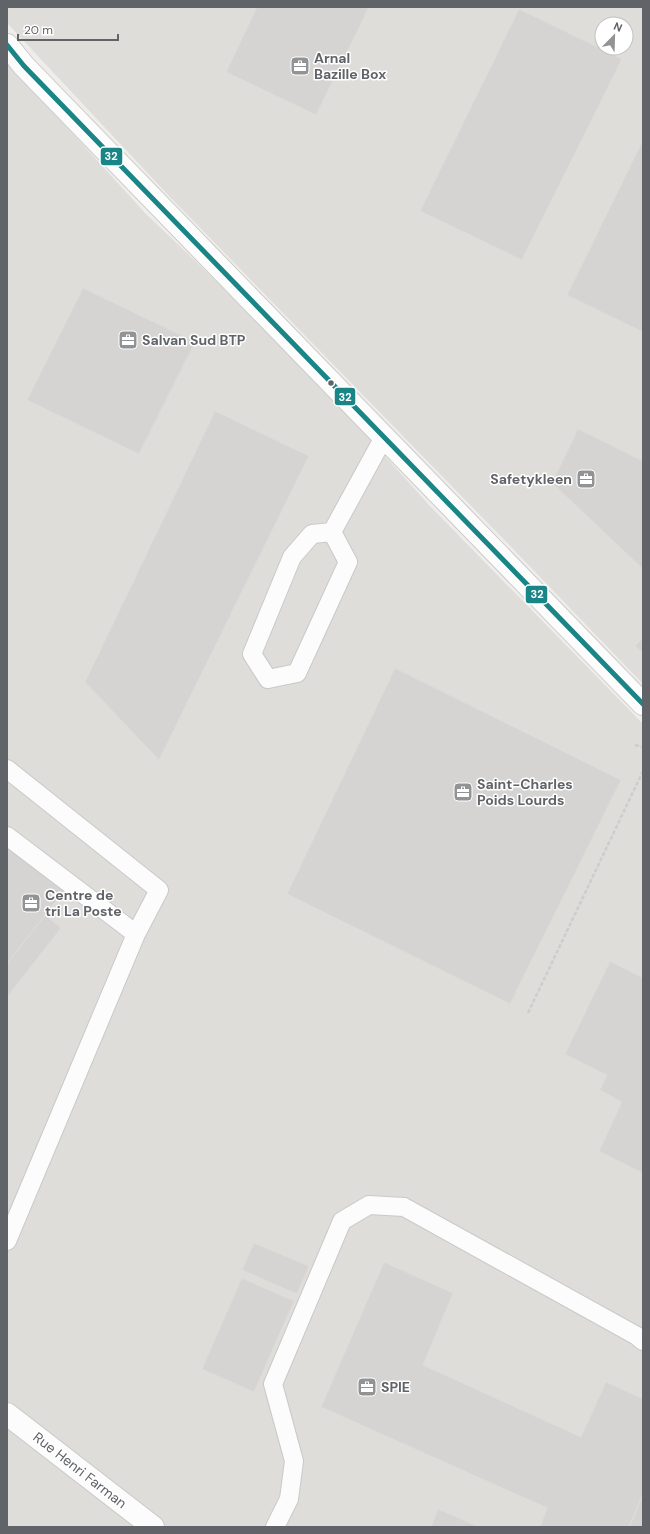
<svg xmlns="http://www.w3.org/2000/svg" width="650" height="1534" font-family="'DM Sans',sans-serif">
<rect width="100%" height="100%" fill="#efedea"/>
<path fill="#deddda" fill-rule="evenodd" d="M7,7H643V684L517,553L171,198L7,23ZM602,24H626V48H602Z
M7,61L145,213L299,360L429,505L643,724V1527H7Z"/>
<path fill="#d6d4d3" stroke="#dedcd9" d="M257,7H369L316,115L226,72Z
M519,9L622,59L522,260L420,211Z
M643,140V332L567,295Z
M83,288L195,342L139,454L27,400Z
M215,411L309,456L159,760L85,682Z
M578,429L643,461V569L552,483Z
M643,638V653L635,646Z
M395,668L621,780L510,1004L287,894Z
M7,846L64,891L7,964Z
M45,915L61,928L7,997V964Z
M610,961L643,978V1173L599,1151L622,1102L600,1090L607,1075L565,1054Z
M254,1243L309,1266L297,1294L242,1270Z
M384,1262L453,1293L423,1365L581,1437L606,1382L643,1399V1494L629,1527H540L547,1508L321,1407Z
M242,1278L294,1301L254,1392L202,1369Z
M643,1494V1527H629Z
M438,1509L479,1527H431Z"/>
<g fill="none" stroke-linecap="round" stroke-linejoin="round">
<g stroke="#c9c9c9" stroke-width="20">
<path id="lane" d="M332,532L348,562L297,673L268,679L252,654L292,557L312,534L332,532L384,437
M7,769L159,890L136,934L7,1241
M7,836L136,934
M275,1527L289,1499L294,1461L273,1384L342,1221L369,1205L404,1207L637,1336L643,1341"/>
</g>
<g stroke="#c9c9c9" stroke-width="24">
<path id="street" d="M7,1414L153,1527"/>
</g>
<g stroke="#cccbcb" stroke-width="24">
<path id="secondary" d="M7,45L24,66L643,704"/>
</g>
<path stroke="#cbcecd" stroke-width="2.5" stroke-dasharray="4 2" stroke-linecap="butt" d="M635,745L643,747
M528,1013L643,771"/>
<use href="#lane" stroke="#fdfcfc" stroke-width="18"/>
<use href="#street" stroke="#fdfcfc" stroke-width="22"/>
<use href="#secondary" stroke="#fdfcfc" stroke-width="22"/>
<g stroke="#fff" stroke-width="8">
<path id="bus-1" d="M7,45L24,66L643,704"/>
</g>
<use href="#bus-1" stroke="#1a8587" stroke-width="5"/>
</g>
<defs>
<g id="office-square" transform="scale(1)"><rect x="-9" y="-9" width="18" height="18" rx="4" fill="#929395" stroke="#fff"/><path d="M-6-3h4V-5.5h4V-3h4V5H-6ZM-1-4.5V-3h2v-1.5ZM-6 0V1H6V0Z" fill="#fff"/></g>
</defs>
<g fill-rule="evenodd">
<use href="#office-square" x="300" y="66"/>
<use href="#office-square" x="128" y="340"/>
<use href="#office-square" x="586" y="479"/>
<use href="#office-square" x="463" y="792"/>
<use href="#office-square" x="31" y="903"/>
<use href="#office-square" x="367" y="1387"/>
</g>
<circle fill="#606367" stroke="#fff" stroke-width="1.5" cx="331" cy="383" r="3.5"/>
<g text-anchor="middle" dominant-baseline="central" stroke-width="3" stroke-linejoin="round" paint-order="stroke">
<g font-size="14" font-weight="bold" fill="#606367" stroke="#fff" text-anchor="start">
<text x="314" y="58">Arnal<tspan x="314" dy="16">Bazille Box</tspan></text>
<text x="142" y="340">Salvan Sud BTP</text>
<text x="572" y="479" text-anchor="end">Safetykleen</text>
<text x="477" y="784">Saint-Charles<tspan x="477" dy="16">Poids Lourds</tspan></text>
<text x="45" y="895">Centre de<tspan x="45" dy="16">tri La Poste</tspan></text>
<text x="381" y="1387">SPIE</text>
</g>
<g font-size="14" fill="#606367" stroke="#fff">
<text transform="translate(80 1470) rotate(38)">Rue Henri Farman</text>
</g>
</g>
<g stroke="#fff" stroke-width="1.5">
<rect x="100" y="147" width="23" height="19" rx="4" fill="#1a8587"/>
<rect x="334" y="387" width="22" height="19" rx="4" fill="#1a8587"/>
<rect x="525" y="585" width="23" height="19" rx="4" fill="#1a8587"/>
</g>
<g font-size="11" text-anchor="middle" font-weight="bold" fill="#fff">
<text x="111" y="160">32</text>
<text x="345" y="401">32</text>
<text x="537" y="598">32</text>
</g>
<rect width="650" height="1534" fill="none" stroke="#606367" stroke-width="16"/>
<g transform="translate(614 36) rotate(23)"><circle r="19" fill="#ffffff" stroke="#bfc1c2"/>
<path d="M0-3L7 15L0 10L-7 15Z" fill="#929395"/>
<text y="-6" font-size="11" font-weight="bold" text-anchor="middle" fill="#606367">N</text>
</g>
<path d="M18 34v6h100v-6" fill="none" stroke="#606367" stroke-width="2"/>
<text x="24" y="34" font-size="12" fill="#606367" stroke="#ffffff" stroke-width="3" paint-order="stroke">20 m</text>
</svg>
